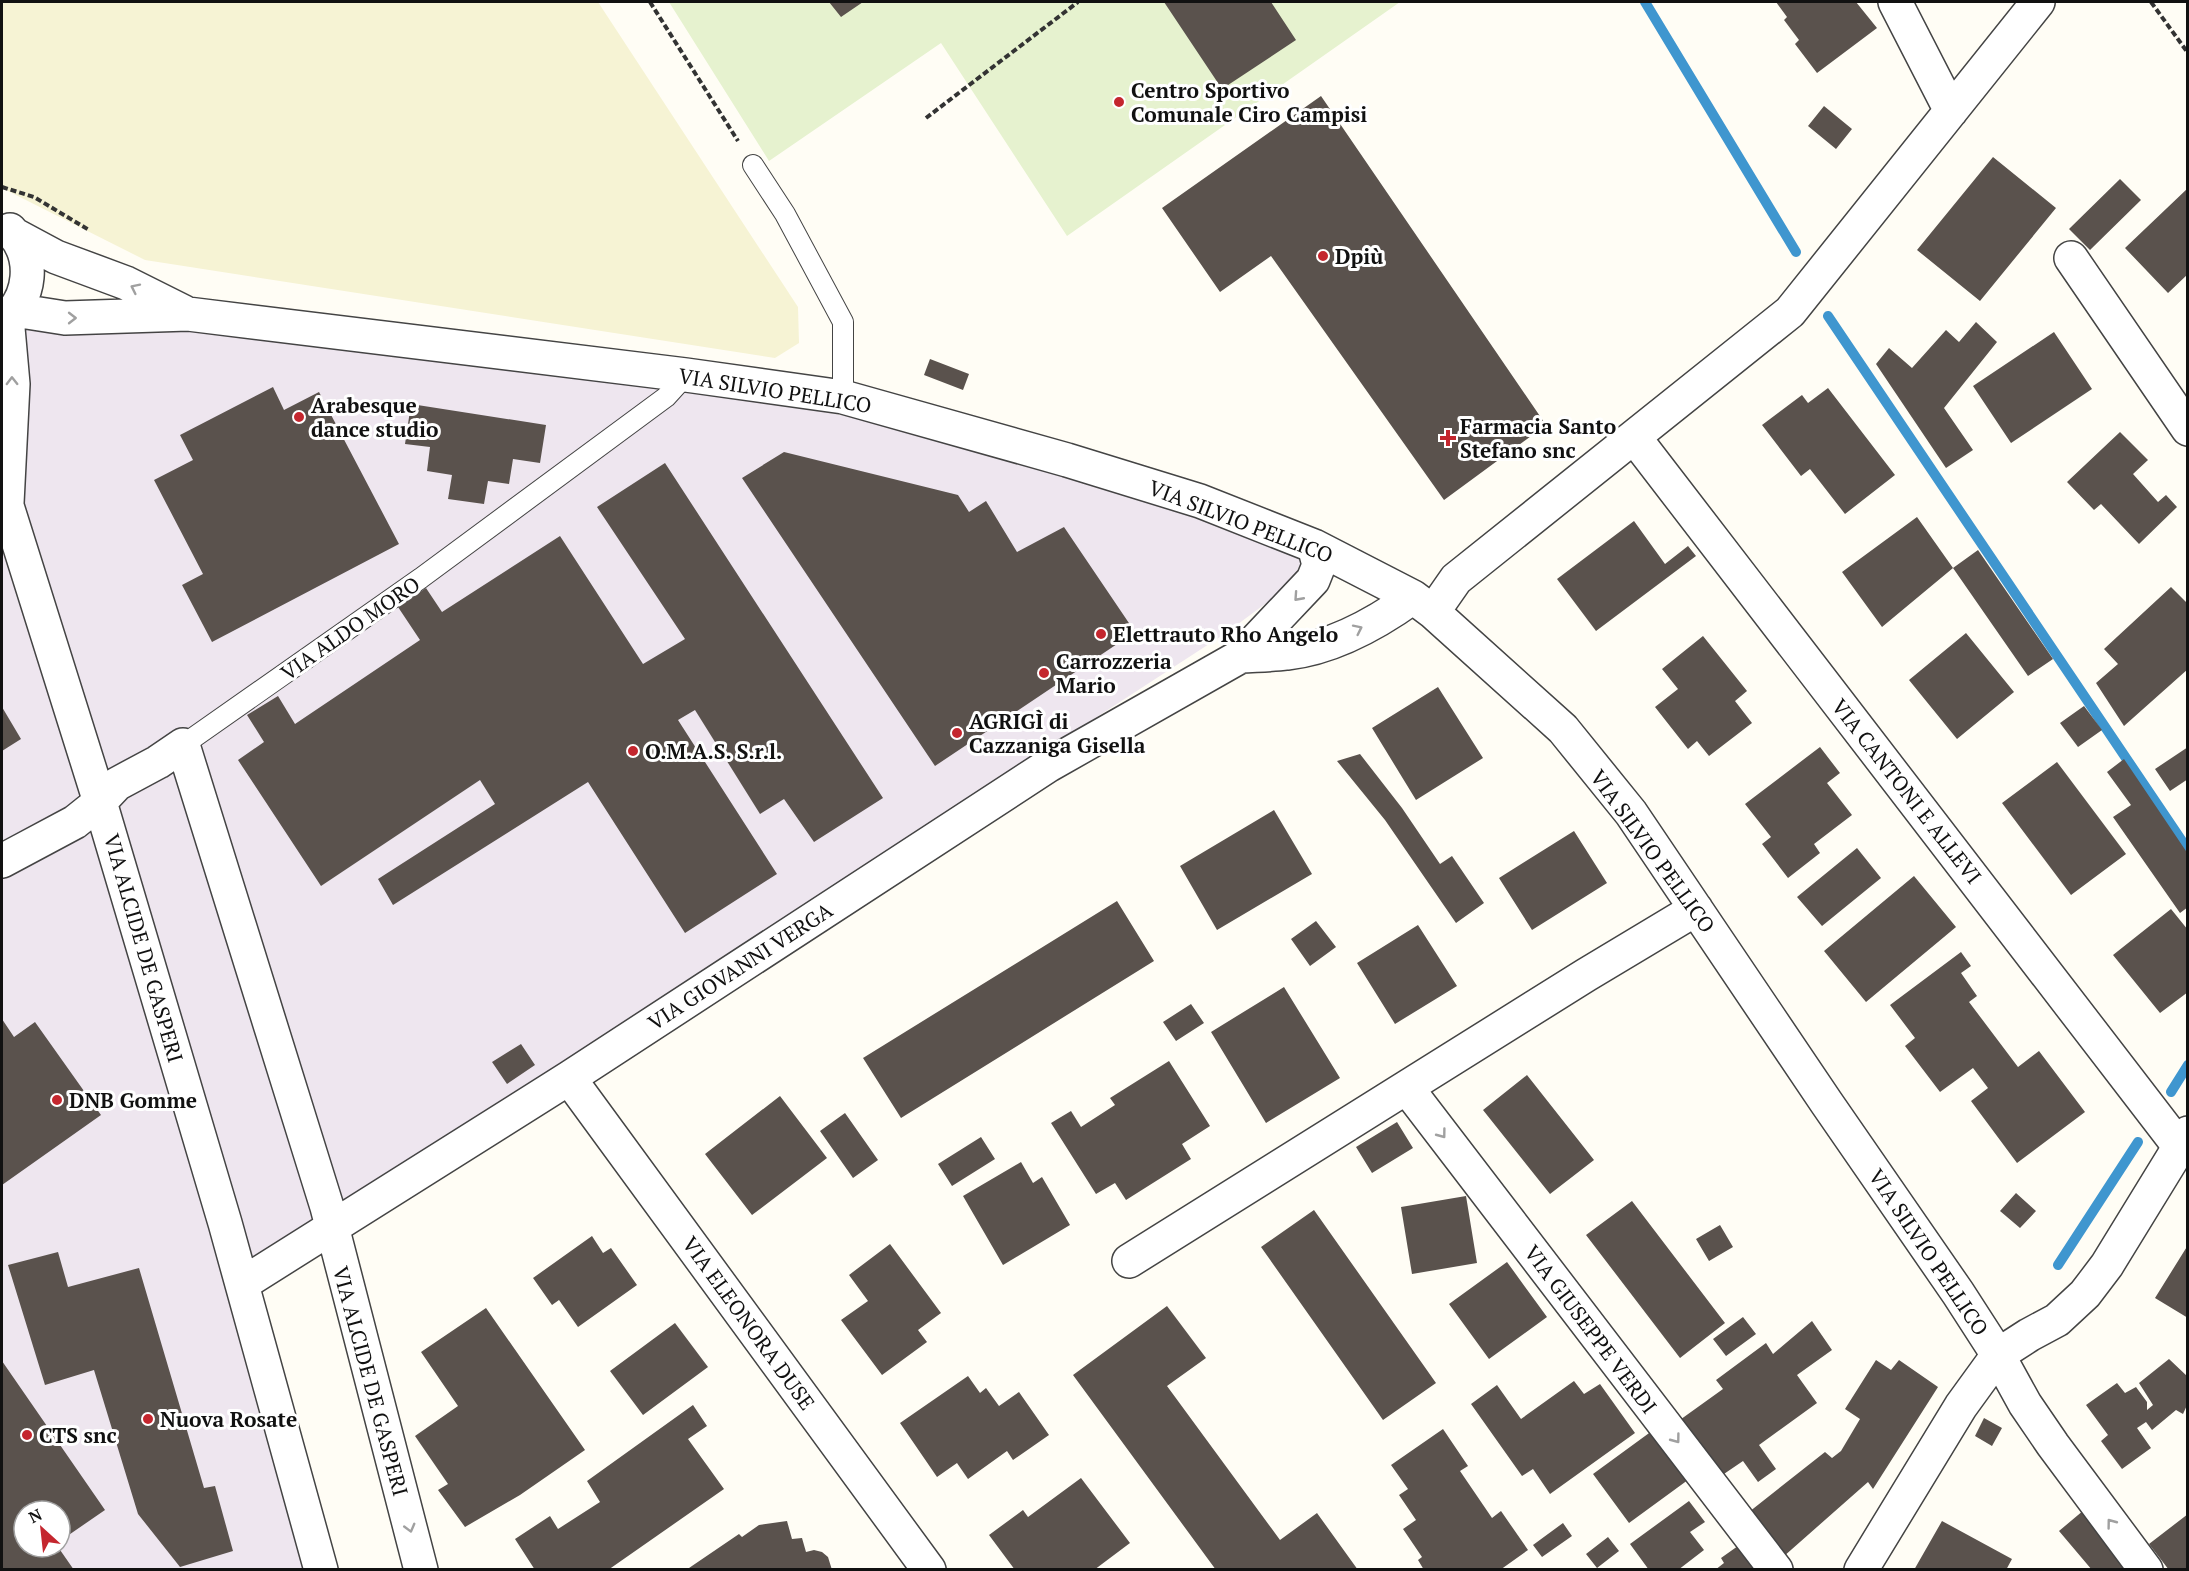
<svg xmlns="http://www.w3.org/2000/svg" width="2189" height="1571" font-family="'PT Serif',serif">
<rect width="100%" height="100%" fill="#fffdf5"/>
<path fill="#eee6ef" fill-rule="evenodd" d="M188,323L708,391L912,428L1192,517L1320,563L1226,633L232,1279L329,1569L2,1570V328L39,329ZM24,1511H60V1547H24Z"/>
<path fill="#f6f3d4" d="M2,2H598L798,307L799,343L775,358L145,260L2,188Z"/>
<path fill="#e6f2cf" d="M669,2H1400L1067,236L941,43L769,161Z"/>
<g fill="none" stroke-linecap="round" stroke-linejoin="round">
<path stroke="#3f96cf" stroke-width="10" d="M1645,2L1796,252
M1828,316L2188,850
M2171,1092L2188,1065
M2058,1265L2138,1142"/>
</g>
<path fill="#5a524d" d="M829,2H863L841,17Z
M1164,2H1271L1296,40L1222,89Z
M1776,2H1856L1877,28L1817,73L1795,44L1799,40L1784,20L1787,17Z
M1321,96L1546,425L1444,500L1271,256L1220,292L1162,208Z
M1824,106L1852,129L1836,149L1808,126Z
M1993,157L2056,208L1980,301L1917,250Z
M2120,179L2141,200L2090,250L2069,229Z
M2188,188V274L2168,293L2125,248Z
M1976,322L1997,342L1944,408L1973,450L1946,468L1876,364L1889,348L1912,368L1946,330L1959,342Z
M2054,332L2092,389L2011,443L1973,386Z
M930,359L969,374L963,390L924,375Z
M273,387L284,410L319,392L399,544L212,642L182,585L203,574L154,480L193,460L180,435Z
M1828,388L1895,475L1845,514L1810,469L1801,476L1762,425L1802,395L1808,403Z
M411,404L546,425L540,463L513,459L509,484L488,481L484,504L448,499L452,475L427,471L430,447L405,444Z
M2120,432L2148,460L2133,474L2158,502L2166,495L2177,507L2139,544L2101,504L2094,510L2067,482Z
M784,452L958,495L969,512L986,501L1017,552L1064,527L1135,632L935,766L742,478Z
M665,463L883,798L814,842L784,799L760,814L695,710L678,720L777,874L685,933L588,782L393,905L378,879L495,804L480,780L321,886L238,760L264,742L247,715L278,696L295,724L420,640L398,607L426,588L442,612L560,536L643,664L685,639L597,507Z
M1917,517L1953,568L1882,627L1842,572Z
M1634,521L1665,564L1688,546L1696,556L1596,631L1557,579Z
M1978,550L2053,659L2028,676L1953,568Z
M2171,587L2188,604V669L2124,726L2096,683L2118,664L2104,649Z
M1966,633L2014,692L1957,739L1909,680Z
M1703,636L1747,691L1735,701L1752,723L1709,756L1697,741L1688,749L1655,707L1678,689L1662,669Z
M1438,687L1483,758L1416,800L1372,728Z
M2084,706L2102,730L2078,747L2060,723Z
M2,707L21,739L2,751Z
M1820,747L1840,773L1827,783L1852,815L1814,844L1820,853L1788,878L1762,844L1771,837L1745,804Z
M2188,747V779L2170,791L2155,769Z
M1360,754L1402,808L1440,864L1452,856L1484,903L1456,923L1385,820L1337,761Z
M2124,759L2188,854V907L2180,913L2113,817L2131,805L2107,772Z
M2057,762L2126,854L2071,895L2002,803Z
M1274,810L1312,874L1217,930L1180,866Z
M1574,831L1607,883L1532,930L1499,878Z
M1857,848L1881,878L1822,926L1797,897Z
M1914,876L1956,927L1866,1002L1824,951Z
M1117,901L1154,961L901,1118L863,1058Z
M2171,909L2188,930V992L2160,1013L2113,955Z
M1316,921L1336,947L1310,966L1291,939Z
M1418,925L1457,986L1395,1024L1357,963Z
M1961,952L1971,966L1961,973L1977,996L1969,1002L2018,1067L2039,1051L2085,1112L2017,1163L1971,1101L1988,1088L1973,1068L1940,1092L1905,1046L1915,1038L1890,1005Z
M1284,987L1340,1078L1266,1123L1211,1032Z
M1191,1004L1204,1023L1176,1041L1163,1022Z
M2,1019L14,1037L35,1022L101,1115L2,1185Z
M521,1044L535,1065L507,1084L492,1062Z
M1169,1061L1210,1126L1182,1144L1191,1159L1126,1200L1115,1183L1096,1194L1051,1123L1071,1111L1081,1127L1115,1105L1110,1098Z
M1527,1075L1594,1160L1550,1194L1483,1110Z
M780,1096L827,1158L752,1215L705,1154Z
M845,1113L878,1160L853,1178L820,1131Z
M1397,1122L1413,1148L1372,1173L1356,1147Z
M981,1137L995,1159L952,1186L938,1164Z
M1021,1162L1033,1183L1042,1177L1070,1225L1003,1265L963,1196Z
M2016,1193L2036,1211L2020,1228L2000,1211Z
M1466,1196L1477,1263L1412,1274L1401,1207Z
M1632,1201L1725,1323L1680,1358L1586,1235Z
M1314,1210L1436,1383L1383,1420L1261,1247Z
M1720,1225L1733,1247L1709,1261L1696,1239Z
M592,1236L603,1253L611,1248L637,1285L578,1327L559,1300L552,1305L533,1278Z
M890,1244L941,1313L918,1330L927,1342L882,1375L841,1320L868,1301L849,1275Z
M2188,1245V1318L2155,1298Z
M58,1252L68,1287L139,1268L204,1488L215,1486L233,1551L180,1567L138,1514L94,1370L45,1385L8,1265Z
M1507,1262L1547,1317L1489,1359L1449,1304Z
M1167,1306L1206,1358L1167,1386L1280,1540L1317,1513L1358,1570H1216L1073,1375Z
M486,1308L585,1450L520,1495L465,1527L438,1490L448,1484L415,1436L458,1406L421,1352Z
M1743,1317L1756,1334L1726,1356L1713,1339Z
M1812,1321L1832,1350L1797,1375L1817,1403L1759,1445L1776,1469L1758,1482L1743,1461L1718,1478L1677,1422L1723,1389L1716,1380L1766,1343L1773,1354Z
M675,1323L708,1367L643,1415L610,1371Z
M2169,1359L2188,1377V1403L2183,1414L2176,1410L2152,1430L2146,1422L2137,1428L2151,1448L2122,1469L2101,1441L2108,1435L2086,1405L2117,1383L2125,1393L2136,1387L2147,1402V1410L2153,1405L2139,1383Z
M1876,1360L1891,1370L1899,1360L1938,1387L1873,1489L1868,1482L1783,1557L1749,1512L1825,1452L1832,1458L1841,1451L1860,1419L1845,1409Z
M2,1361L105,1510L60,1541V1511H24V1547H58L74,1570H2Z
M968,1376L980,1393L986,1388L999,1406L1019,1392L1049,1435L1013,1460L1007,1451L968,1479L957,1463L937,1477L900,1423Z
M1574,1381L1584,1394L1600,1384L1635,1433L1550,1494L1533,1469L1522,1476L1471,1404L1497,1385L1521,1419Z
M693,1405L707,1426L688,1439L724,1489L608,1570H535L515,1539L550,1516L558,1529L600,1502L587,1481Z
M1984,1418L2002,1428L1992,1446L1975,1436Z
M1656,1428L1692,1477L1629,1523L1593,1474Z
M1443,1429L1468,1466L1460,1471L1492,1518L1501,1511L1528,1550L1500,1570H1424L1418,1560L1422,1557L1403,1529L1416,1520L1399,1495L1408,1489L1391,1465Z
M1081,1478L1130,1543L1094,1570H1015L989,1535L1023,1510L1028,1517Z
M1689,1501L1705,1522L1690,1532L1704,1550L1678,1570H1649L1630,1544Z
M2084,1510L2134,1570H2092L2059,1531Z
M2188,1514V1570H2169L2149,1544Z
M787,1521L792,1539L802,1538L806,1552L814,1550L822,1552L828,1557L832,1570H690L689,1568L739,1534L742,1537L759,1525Z
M1942,1521L2012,1559L2006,1570H1914Z
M1563,1523L1572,1536L1542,1557L1533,1545Z
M1608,1537L1619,1551L1597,1568L1586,1554Z
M1745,1541L1765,1570H1715L1724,1563L1721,1558Z"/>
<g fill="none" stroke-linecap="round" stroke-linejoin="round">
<g stroke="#444" stroke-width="22">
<path id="service" d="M753,165L785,214L843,322V397
M183,745L421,578L666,397L686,375"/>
</g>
<g stroke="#444" stroke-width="36">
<path id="minor" d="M1895,2L1951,111
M15,235L56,257L126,283L184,312
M2071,258L2188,429
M14,310L65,318L188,314L686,375L843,397L1067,460L1200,501L1314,546L1413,597L1433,612L1563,729L1631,813L1826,1102L1958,1293L1998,1355L2025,1404L2053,1445L2146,1570
M2,321C32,300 36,256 10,230
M1634,437L2179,1146
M2,490L100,802L225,1223L321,1570
M7,503L13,384L7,317
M1433,612L1456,579L1790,312L2038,2
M1241,656C1257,655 1272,655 1287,653C1333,648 1377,623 1413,597
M2,861L75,822L100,802L117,784L158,762L183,745L327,1207L421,1570
M569,1078L929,1570
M1407,1088L1776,1570
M1129,1261L1586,975L1696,909
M242,1284L569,1078L1049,765L1241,656L1313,580L1319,565L1314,546"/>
</g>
<g stroke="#444" stroke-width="36">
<path id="tertiary" d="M1861,1570L1961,1406L1998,1355L2029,1335L2057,1320L2085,1294L2107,1265L2188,1133"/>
</g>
<path stroke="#333" stroke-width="4" stroke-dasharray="6 3" stroke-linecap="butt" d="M650,2L738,141
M2151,2L2188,53
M926,118L1078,2
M2,187L34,197L89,230"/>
<use href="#service" stroke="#fff" stroke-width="20"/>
<use href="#minor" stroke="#fff" stroke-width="33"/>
<use href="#tertiary" stroke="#fff" stroke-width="33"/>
</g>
<defs><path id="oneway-chevron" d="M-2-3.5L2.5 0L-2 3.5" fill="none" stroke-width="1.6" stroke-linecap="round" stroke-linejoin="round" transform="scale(1.5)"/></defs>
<g stroke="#a0a0a0">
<use href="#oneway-chevron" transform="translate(135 288) rotate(-154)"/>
<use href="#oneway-chevron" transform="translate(72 318)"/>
<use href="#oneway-chevron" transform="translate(12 381) rotate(-91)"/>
<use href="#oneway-chevron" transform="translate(1298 597) rotate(132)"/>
<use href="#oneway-chevron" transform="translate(1358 629) rotate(-26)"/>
<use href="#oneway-chevron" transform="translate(1442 1134) rotate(53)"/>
<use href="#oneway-chevron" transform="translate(1676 1439) rotate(53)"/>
<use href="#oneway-chevron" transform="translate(2111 1523) rotate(-127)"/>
<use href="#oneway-chevron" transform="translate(410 1528) rotate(75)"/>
</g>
<g fill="#c4262e" stroke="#fff" stroke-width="2">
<circle cx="1119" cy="102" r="6"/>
<circle cx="1323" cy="256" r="6"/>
<circle cx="299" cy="417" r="6"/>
<path d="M1445 429h6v6h6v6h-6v6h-6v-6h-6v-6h6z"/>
<circle cx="1101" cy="634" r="6"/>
<circle cx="1044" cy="673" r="6"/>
<circle cx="957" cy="733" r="6"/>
<circle cx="633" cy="751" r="6"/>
<circle cx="57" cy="1100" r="6"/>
<circle cx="148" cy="1419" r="6"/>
<circle cx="27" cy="1435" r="6"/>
</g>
<g text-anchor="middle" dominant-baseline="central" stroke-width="6" stroke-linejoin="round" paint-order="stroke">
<g font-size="21" font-weight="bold" fill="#111" stroke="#fff" text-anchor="start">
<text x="1131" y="90">Centro Sportivo<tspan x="1131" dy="24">Comunale Ciro Campisi</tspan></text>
<text x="1335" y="256">Dpiù</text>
<text x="311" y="405">Arabesque<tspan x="311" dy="24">dance studio</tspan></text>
<text x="1460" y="426">Farmacia Santo<tspan x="1460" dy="24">Stefano snc</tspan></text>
<text x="1113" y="634">Elettrauto Rho Angelo</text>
<text x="1056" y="661">Carrozzeria<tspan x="1056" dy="24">Mario</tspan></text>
<text x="969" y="721">AGRIGÌ di<tspan x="969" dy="24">Cazzaniga Gisella</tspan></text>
<text x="645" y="751">O.M.A.S. S.r.l.</text>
<text x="69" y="1100">DNB Gomme</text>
<text x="160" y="1419">Nuova Rosate</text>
<text x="39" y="1435">CTS snc</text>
</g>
<g font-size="21" fill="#111" stroke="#fff">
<text transform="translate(775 390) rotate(9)">VIA SILVIO PELLICO</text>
<text transform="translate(1241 521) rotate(21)">VIA SILVIO PELLICO</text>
<text transform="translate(350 628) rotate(-35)">VIA ALDO MORO</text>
<text transform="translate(1907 791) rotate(52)">VIA CANTONI E ALLEVI</text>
<text transform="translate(1653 851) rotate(54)">VIA SILVIO PELLICO</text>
<text transform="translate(144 948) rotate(74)">VIA ALCIDE DE GASPERI</text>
<text transform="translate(740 966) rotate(-33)">VIA GIOVANNI VERGA</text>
<text transform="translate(1929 1252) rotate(56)">VIA SILVIO PELLICO</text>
<text transform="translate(749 1323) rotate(54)">VIA ELEONORA DUSE</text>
<text transform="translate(1591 1329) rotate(53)">VIA GIUSEPPE VERDI</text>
<text transform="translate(371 1381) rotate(75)">VIA ALCIDE DE GASPERI</text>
</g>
</g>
<rect width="2189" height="1571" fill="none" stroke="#111111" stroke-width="6"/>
<g transform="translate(42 1529) rotate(333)"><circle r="28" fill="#ffffff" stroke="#a0a0a0" stroke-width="1.5"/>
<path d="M0-4.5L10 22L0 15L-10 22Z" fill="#c4262e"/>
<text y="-9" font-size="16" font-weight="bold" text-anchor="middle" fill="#111111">N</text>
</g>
</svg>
